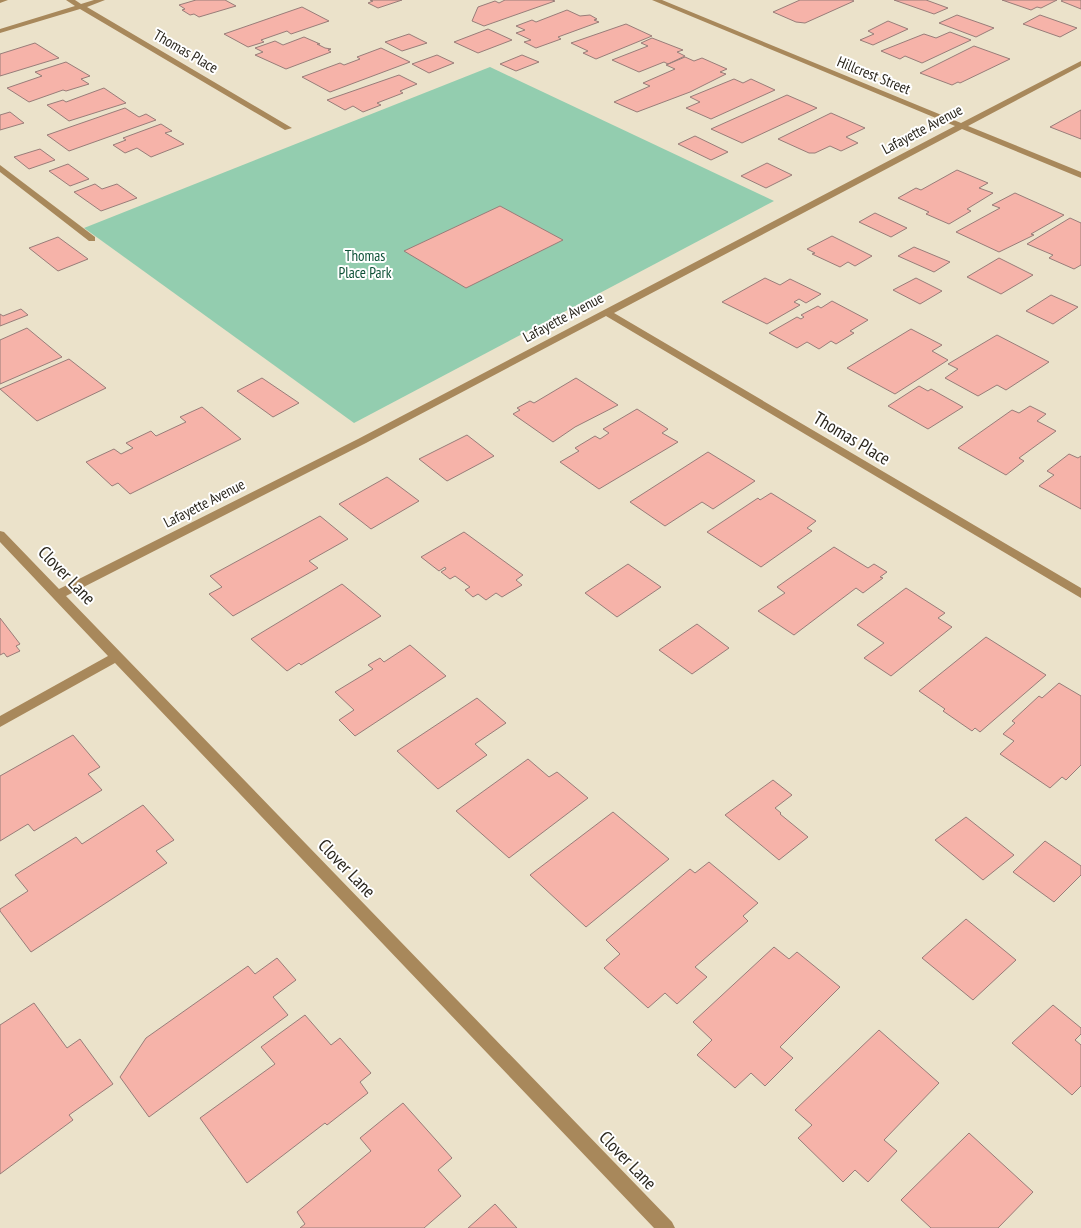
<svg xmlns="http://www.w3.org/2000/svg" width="1081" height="1228" font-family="'PT Sans Narrow',sans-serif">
<rect width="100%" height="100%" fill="#ebe2ca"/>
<path fill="#93cdaf" d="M490,67L774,201L354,423L84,228Z"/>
<path fill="#f6b3a9" stroke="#987d79" d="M196,0H225L236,6L199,17L194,14L190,15L182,10L185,9L179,5Z
M370,0H402L378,8L368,3L373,1Z
M505,0H552L555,1L484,26L472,21L478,7L495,1L499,3Z
M800,0H852L854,1L805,23L796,22L773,12Z
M894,0H926L948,8L934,14Z
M1002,0H1057L1041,8L1037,7L1031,10Z
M1081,0V9L1061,1L1063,0Z
M302,7L329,21L291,34L287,31L261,40L264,42L248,47L224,34Z
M567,10L580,16L590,15L597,19L594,20L599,22L558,37L561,39L536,48L524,42L531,40L516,33L525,30L516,26L532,20L536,22Z
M957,15L994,28L976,37L939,23Z
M1040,15L1077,28L1060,37L1023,24Z
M888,21L908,29L873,45L860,40L874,34L868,31Z
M626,24L652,36L596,59L583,53L588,51L571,43Z
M488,29L512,40L478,53L454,42Z
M950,32L971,40L922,63L905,56L900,59L881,51L924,34L936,38Z
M409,34L427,43L402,51L385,42Z
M304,37L320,44H317L325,48L331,49L328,50L331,52L286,69L255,55L263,52L255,48L275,41L283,45Z
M652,38L683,50L677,52L685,56L668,64L664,62L639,72L612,60L648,46L641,43Z
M35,43L59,58L0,76V54Z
M974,46L1010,59L960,83L958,82L952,85L920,73Z
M381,48L410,62L330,92L302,77L340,63L344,65L360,59L357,57Z
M437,55L454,63L429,73L412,64Z
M522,55L539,62L516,71L500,64Z
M685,57L694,61L702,58L727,69L720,72L726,74L690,92L637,112L614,102L650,86L643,83L675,69L666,65Z
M66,62L90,76L81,79L89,84L66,91L63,90L29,102L7,88L42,76L35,72Z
M399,75L417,84L400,91L403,93L377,103L381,105L363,112L353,106L345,110L327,100Z
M734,79L743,83L751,79L775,90L711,119L686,108L700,102L690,97Z
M104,88L126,103L69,121L47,105L63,100L66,102Z
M787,95L817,108L742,143L711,129Z
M125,108L139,117L146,114L156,120L69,151L47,135Z
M1081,110V139L1050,127Z
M10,112L24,123L0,130V115Z
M831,113L865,128L846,137L858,143L841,151L830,146L815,153H809L778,139Z
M161,124L172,131L165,133L184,144L151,157L137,148L125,153L113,145L126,140L123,138Z
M695,136L728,152L711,160L678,144Z
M40,149L55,160L29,169L14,157Z
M767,163L792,175L766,188L741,176Z
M68,164L89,179L70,186L49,171Z
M957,170L988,183L979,188L993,193L967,209L971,211L949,224L926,214L929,212L898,198L916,188L921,190Z
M95,184L102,189L117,184L137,198L101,211L74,192Z
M1015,193L1064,215L1031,234L1034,235L999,252L956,232L1000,208L992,205Z
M500,206L563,240L466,288L404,251Z
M875,213L907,228L891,237L859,222Z
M1070,218L1081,223V265L1074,269L1049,258L1053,255L1027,244Z
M832,236L872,256L855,266L848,262L840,267L812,254L815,253L807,249Z
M58,237L88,259L58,271L29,248Z
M914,247L950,262L934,272L898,256Z
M999,258L1033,275L1001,294L967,277Z
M765,278L780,285L790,279L821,294L806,303L799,299L794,302L800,305L767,324L722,302Z
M916,278L942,291L920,304L893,290Z
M1051,295L1078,307L1053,324L1026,311Z
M832,301L868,320L850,331L854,333L836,344L831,341L819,349L807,342L797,348L769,333L797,317L801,319L804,317L801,315L818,306L821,308Z
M21,309L28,315L0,326V314L3,316Z
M27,328L62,357L0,384V340Z
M911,329L942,345L932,351L948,360L895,394L847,368Z
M997,335L1049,362L1006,390L997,385L978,396L945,378L958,369L948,364Z
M69,359L106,388L37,421L0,389Z
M262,378L299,403L273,417L237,391Z
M576,378L618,405L575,427L553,442L513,414L520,410L517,408L530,401L534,403Z
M919,386L928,391L931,389L963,407L928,429L888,406Z
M1030,406L1046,414L1037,421L1056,431L1019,458L1024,461L1006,475L958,448L1012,410L1019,413Z
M202,407L241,439L130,494L118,483L112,486L86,462L114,449L121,454L133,448L126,443L151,431L156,436L186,422L180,417Z
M637,409L668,429L662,433L678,442L599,489L560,462L579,451L575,448L595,436L600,439L609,433L603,429Z
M467,435L494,456L447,481L419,459Z
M708,452L755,481L713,509L702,502L665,526L630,502Z
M1069,454L1078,458L1081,456V509L1039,486L1054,475L1047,471Z
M387,477L419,501L371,529L339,504Z
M771,493L816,521L807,528L812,531L761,567L707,532L758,498L760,500Z
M320,516L348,539L309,561L318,568L233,616L209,594L222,587L210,576Z
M464,532L523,575L516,580L522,585L502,597L496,593L486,600L478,594L473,597L465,590L470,587L455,576L450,579L441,572L446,569L445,567L439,571L421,557Z
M834,547L868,568L874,564L887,572L880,577L883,578L863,593L856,588L794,635L758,611L785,593L777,587Z
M628,564L661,587L617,617L585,593Z
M342,584L381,616L301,665L299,663L287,671L251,639Z
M906,588L945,613L938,618L952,627L891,676L864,658L884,643L857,625Z
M0,618L20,644L16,646L20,651L7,657L4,653L0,655Z
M697,624L729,648L692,674L659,650Z
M986,637L1046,675L980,732L975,728L972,731L943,711L945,709L919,691Z
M410,645L446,676L355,736L339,720L354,710L335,692L373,669L368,665L380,658L384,662Z
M1059,683L1081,696V765L1066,780L1062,777L1050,788L1000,754L1014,741L1003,734L1015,723L1012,721L1039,696L1042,698Z
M477,698L506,723L475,744L487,755L438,789L397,751Z
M73,735L100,767L88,774L102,790L34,831L28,824L0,841V776Z
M528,759L549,777L557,772L588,798L509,858L456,811Z
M773,780L792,795L775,808L781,813L780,814L808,837L779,860L725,815Z
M143,805L174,840L156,851L167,863L31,952L0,911V909L28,891L15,875L76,837L82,844Z
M613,812L669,859L586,927L530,875Z
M966,817L1014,855L983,880L935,840Z
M1045,841L1081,866V875L1054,902L1013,872Z
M709,862L758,903L743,916L748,921L695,967L707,977L677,1004L665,993L648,1008L604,968L620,954L606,940L690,869L695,873Z
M966,919L1016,960L973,1000L922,958Z
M774,947L789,959L797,952L840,987L780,1047L793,1058L765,1086L751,1073L735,1088L697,1055L712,1040L693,1022Z
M277,958L296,980L273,997L288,1015L149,1117L120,1077L146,1038L248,966L255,974Z
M34,1003L67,1048L80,1039L113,1084L69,1115L73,1120L0,1174V1025Z
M1053,1005L1081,1028V1034L1075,1040L1081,1045V1086L1072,1095L1012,1043Z
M305,1015L331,1045L340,1038L371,1073L360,1082L368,1093L327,1125L325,1123L247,1183L200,1118L275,1064L261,1047Z
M879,1030L939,1083L884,1140L897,1151L868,1182L855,1170L843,1182L798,1138L812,1125L795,1110Z
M403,1103L452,1158L438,1170L461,1196L424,1228H300L305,1224L297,1212L371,1151L360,1138Z
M969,1133L1033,1192L998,1228H931L901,1200Z
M495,1204L517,1228H468Z"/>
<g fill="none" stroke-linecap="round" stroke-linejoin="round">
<path fill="#a8885b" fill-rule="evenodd" d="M0,0H8L0,3Z
M66,0H75L81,4L94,0H105L87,7L292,128L285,130L80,9L0,33V29L75,6Z
M652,0H662L961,123L1081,61V66L968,126L1081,172V178L962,129L614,313L1081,588V598L606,316L366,443L66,596L672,1222L675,1228H654L115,663L0,727V716L108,656L0,542V531L4,532L59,589L358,439L955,126Z
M0,165L95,237V241H89L0,172Z"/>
</g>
<g text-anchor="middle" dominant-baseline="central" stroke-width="4" stroke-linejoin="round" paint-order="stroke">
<g font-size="15" fill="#2b271e" stroke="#fff">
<text transform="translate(186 51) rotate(30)">Thomas Place</text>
<text transform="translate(874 75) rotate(22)">Hillcrest Street</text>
<text transform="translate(922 129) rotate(-28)">Lafayette Avenue</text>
<text transform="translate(563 317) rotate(-28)">Lafayette Avenue</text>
<text transform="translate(204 503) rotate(-27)">Lafayette Avenue</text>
</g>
<g font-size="15" fill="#0f5238" stroke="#fff">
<text x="365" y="255">Thomas<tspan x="365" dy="17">Place Park</tspan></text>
</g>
<g font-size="18" fill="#2b271e" stroke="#fff">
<text transform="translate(852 438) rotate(31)">Thomas Place</text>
<text transform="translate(67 575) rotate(46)">Clover Lane</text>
<text transform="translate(347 868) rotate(46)">Clover Lane</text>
<text transform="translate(628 1160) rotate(46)">Clover Lane</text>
</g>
</g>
</svg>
